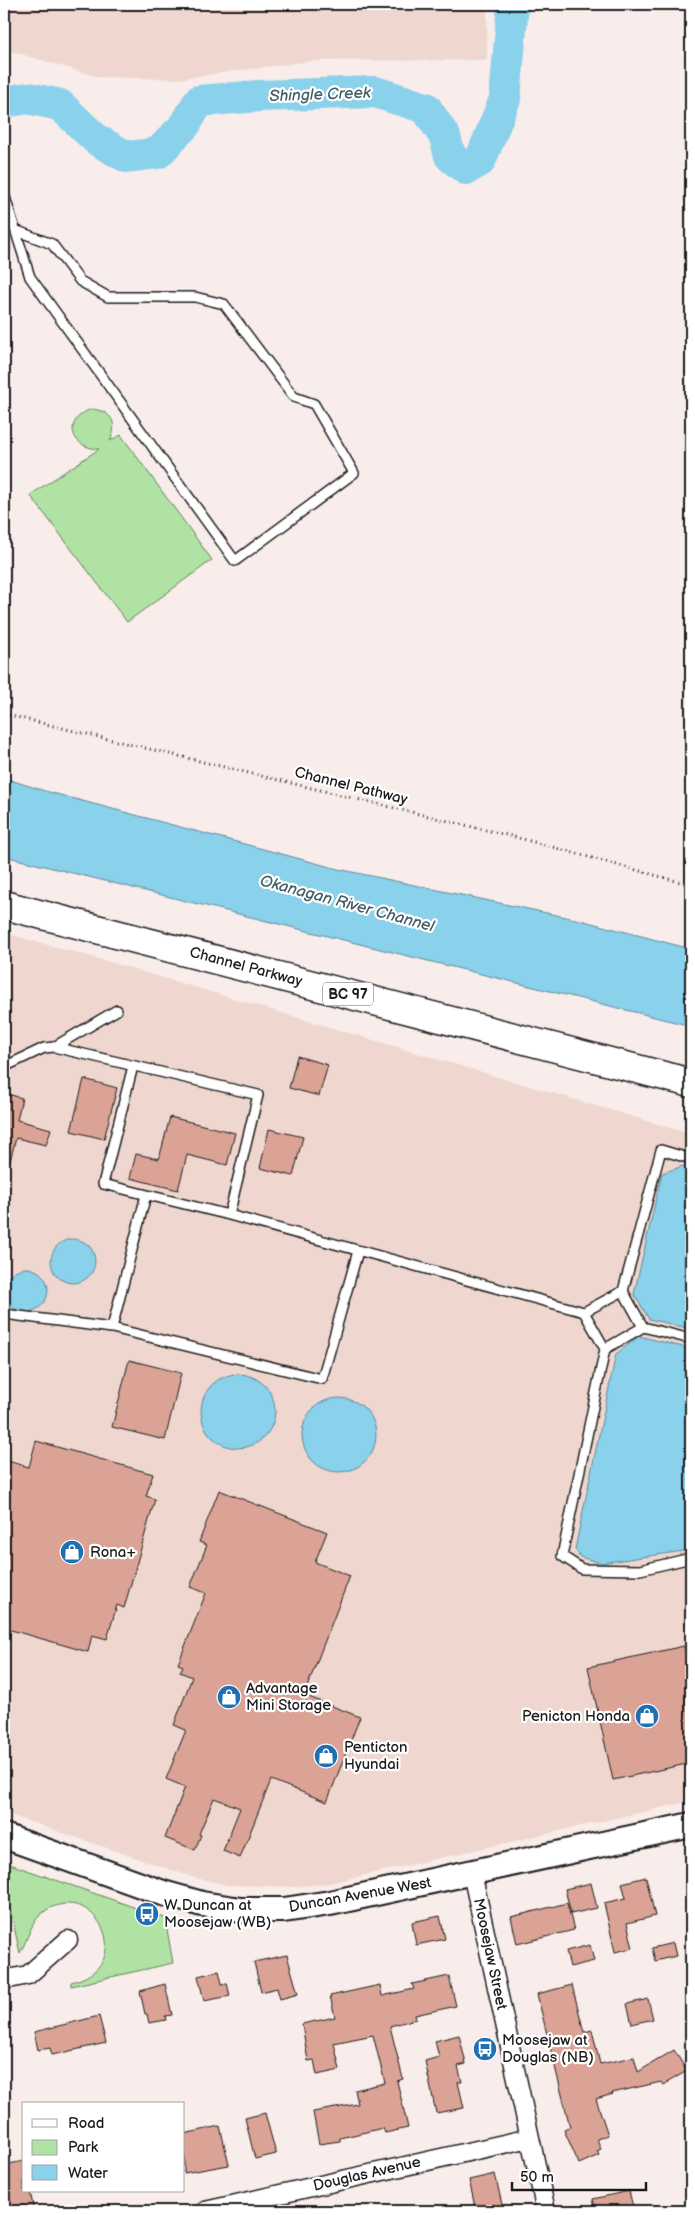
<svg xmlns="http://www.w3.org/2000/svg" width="695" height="2215" font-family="'Balsamiq Sans',sans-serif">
<rect width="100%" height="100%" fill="#f8edea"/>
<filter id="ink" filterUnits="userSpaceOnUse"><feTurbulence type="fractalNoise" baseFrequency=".02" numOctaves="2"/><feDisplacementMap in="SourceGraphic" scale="10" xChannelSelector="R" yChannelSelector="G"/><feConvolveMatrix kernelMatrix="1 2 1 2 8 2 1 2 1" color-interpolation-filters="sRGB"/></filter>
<g filter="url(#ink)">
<path fill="#efd7d0" d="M4,4H487V60L311,61L177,79L98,77L4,49Z
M4,933L96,958L691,1134V1801L330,1883L295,1887L227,1885L195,1878L4,1813Z"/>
<path fill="#b0e2a3" stroke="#667f60" d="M92,409C111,411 119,423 110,441L121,435L212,560L127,622L30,495L99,449C70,448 62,419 92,409Z
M4,1862L165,1918L173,1963L71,1986V1982C140,1966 95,1879 45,1911C31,1920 28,1939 20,1953L4,1884Z"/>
<path fill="#8ad1eb" stroke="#5e8998" d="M4,778L45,791L338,869L580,920L691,949V1026L4,856Z
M683,1166L691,1169V1329L649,1319L634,1294L662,1173Z
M51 1261a22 22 0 1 1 44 0a22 22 0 1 1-44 0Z
M4 1290a22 22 0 1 1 44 0a22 22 0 1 1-44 0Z
M639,1336L691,1349V1550L601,1563L580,1557L575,1549L616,1354Z
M201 1411a37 37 0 1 1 74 0a37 37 0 1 1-74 0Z
M302 1435a37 37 0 1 1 74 0a37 37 0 1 1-74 0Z"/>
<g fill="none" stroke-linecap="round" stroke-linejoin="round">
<path stroke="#8ad1eb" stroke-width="32" d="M4,102L28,98L60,105L97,140L127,157L158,153L185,125L199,101L259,96L375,92L426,108L445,137L450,156L466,169L480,161L505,99L513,4"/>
</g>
<path fill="#dba395" stroke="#1c1c1c" d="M297,1056L328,1065L319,1096L289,1088Z
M84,1079L117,1088L104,1139L71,1131Z
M4,1093L22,1098L17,1120L51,1129L46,1145L16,1138L9,1165L4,1164Z
M170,1117L235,1133L227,1165L187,1155L178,1190L130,1178L136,1154L159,1159Z
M269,1129L303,1137L293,1176L260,1168Z
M129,1360L181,1373L165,1440L112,1427Z
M36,1441L153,1474L146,1496L155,1499L124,1608L117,1605L107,1639L92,1635L88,1652L4,1628V1460L29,1467Z
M219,1490L327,1532L315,1562L350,1576L304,1695L360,1717L327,1802L271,1780L240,1858L223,1851L240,1808L214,1798L199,1834L201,1835L195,1850L165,1838L185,1787L166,1779L186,1730L174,1725L192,1677L180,1672L183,1666L178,1664L206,1593L190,1587L207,1545L199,1542Z
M684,1646L691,1680V1763L613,1780L588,1667Z
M646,1877L655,1916L627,1923L633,1948L615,1952L604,1903L626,1898L622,1883Z
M591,1883L597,1908L571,1914L565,1889Z
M567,1903L574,1930L517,1944L511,1917Z
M440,1916L445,1939L416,1945L412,1922Z
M673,1943L676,1956L655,1961L652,1948Z
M590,1945L594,1961L570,1967L566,1951Z
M287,1955L298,1994L280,1999L277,1988L261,1992L254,1962Z
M219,1971L222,1984L227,1983L230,1996L204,2001L198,1976Z
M449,1976L456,2006L415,2015L416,2019L390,2026L403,2079L397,2081L408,2128L385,2133L383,2128L340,2138V2141L319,2144L313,2112L358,2104L355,2090L385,2083L373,2035L334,2043L340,2070L317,2075L314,2060L308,2061L302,2024L335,2017L330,1996L380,1985L382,1996L414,1989L412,1984Z
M165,1984L172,2015L165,2016L166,2020L149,2023L147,2014H145L140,1991Z
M572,1985L584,2032L592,2030L600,2064L634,2057L638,2072L674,2050L687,2071L663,2085L661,2082L612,2093L613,2094L596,2099L608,2135L597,2139L601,2149L597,2151L599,2155L579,2164L564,2130L570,2127L537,1994Z
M648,1999L653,2019L632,2024L627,2004Z
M99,2016L106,2043L52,2055L50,2048L38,2050L34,2032Z
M459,2035L466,2064L458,2066L462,2082H458L464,2108L436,2113L425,2061L439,2057L435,2041Z
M265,2113L276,2154L255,2159L245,2118Z
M220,2126L229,2165L184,2173V2134Z
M24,2161V2191H30L34,2211H12L10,2206L4,2208V2165Z
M495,2174L503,2209L476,2211L469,2180Z
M629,2191L634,2211H596L593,2199Z"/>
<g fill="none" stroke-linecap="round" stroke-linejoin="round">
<g stroke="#1c1c1c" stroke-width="12">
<path id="lane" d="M4,194L30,277L235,561L354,473L314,404L294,397L224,304L195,297H108L80,281L52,244L15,230
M54,1047L117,1010
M133,1066L103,1184L229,1215
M4,1067L44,1048L54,1047L258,1095L229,1215L584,1312L605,1349L562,1556L582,1569L640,1570L691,1558
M584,1312L623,1291
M4,1314L112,1328L322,1379L358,1251
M643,1327L623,1291L661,1150L691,1159
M112,1328L146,1195
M605,1349L643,1327L691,1339"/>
</g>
<g stroke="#1c1c1c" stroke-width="21">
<path id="street" d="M472,1873L546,2211
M4,1980L28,1975L68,1940
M205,2211L530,2138"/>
</g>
<g stroke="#1c1c1c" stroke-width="28">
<path id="secondary" d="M4,1836L163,1893L202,1904L241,1910H284L330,1903L691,1825"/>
</g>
<g stroke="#1c1c1c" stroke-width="31">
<path id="highway" d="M4,905L691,1083"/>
</g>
<path stroke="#1c1c1c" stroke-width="3" stroke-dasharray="1 4" stroke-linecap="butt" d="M4,714L519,838L691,885"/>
<use href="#lane" stroke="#fff" stroke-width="9"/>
<use href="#street" stroke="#fff" stroke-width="18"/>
<use href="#secondary" stroke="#fff" stroke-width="24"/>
<use href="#highway" stroke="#fff" stroke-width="28"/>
</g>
</g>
<defs>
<g id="shop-disc" transform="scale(1.25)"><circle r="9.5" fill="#1f6fb2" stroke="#fff"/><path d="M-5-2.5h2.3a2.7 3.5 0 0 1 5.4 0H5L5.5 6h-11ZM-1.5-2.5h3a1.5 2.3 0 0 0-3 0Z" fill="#fff"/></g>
<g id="bus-disc" transform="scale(1.25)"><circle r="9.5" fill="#1f6fb2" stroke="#fff"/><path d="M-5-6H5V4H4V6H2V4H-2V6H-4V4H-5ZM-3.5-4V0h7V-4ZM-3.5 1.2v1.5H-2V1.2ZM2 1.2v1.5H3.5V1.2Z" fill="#fff"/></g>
</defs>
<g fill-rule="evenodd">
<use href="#shop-disc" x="72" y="1552"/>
<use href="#shop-disc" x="229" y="1697"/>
<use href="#shop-disc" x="647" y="1716"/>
<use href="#shop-disc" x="326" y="1756"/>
<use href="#bus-disc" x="147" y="1914"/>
<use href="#bus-disc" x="485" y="2049"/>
</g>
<g text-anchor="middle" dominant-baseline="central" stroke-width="4.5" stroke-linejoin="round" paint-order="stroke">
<rect fill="#fff" stroke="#606060" stroke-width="1" x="323" y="982.5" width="50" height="23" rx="4"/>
<g font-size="14" font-weight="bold" fill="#1c1c1c">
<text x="348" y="994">BC 97</text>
</g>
<g font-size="15" fill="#1c1c1c" stroke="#fff">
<text transform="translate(351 786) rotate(14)">Channel Pathway</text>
<text transform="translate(246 967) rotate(15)">Channel Parkway</text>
<text transform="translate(360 1895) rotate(-10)">Duncan Avenue West</text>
<text transform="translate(490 1954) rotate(78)">Moosejaw Street</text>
<text transform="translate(367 2174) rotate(-13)">Douglas Avenue</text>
</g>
<g font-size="15" fill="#1c1c1c" stroke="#fff" text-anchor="start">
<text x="90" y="1552">Rona+</text>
<text x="246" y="1688">Advantage<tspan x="246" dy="17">Mini Storage</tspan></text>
<text x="630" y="1716" text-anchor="end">Penicton Honda</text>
<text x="344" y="1747">Penticton<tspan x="344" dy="17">Hyundai</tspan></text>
<text x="164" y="1905">W Duncan at<tspan x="164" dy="17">Moosejaw (WB)</tspan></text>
<text x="502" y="2040">Moosejaw at<tspan x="502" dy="17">Douglas (NB)</tspan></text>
</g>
<g font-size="16" font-style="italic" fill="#425b64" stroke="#fff">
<text transform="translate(320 95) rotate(-2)">Shingle Creek</text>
<text transform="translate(347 904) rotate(15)">Okanagan River Channel</text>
</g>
</g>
<rect width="695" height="2215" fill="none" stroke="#fff" stroke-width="20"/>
<rect x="10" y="10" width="675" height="2195" fill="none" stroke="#1c1c1c" stroke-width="2" filter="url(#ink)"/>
<rect x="22" y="2102" width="162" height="90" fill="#ffffff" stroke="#a4a4a4"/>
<rect x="32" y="2119" width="25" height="8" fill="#ffffff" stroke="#a4a4a4"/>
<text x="68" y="2128" font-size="15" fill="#1c1c1c">Road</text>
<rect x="32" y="2140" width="25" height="15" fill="#b0e2a3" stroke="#a4a4a4"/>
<text x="68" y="2152" font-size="15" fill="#1c1c1c">Park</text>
<rect x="32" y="2165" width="25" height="15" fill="#8ad1eb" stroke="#a4a4a4"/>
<text x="68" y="2178" font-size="15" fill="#1c1c1c">Water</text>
<path d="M512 2182v8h134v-8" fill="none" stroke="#1c1c1c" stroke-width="2.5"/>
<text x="520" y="2182" font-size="15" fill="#1c1c1c" stroke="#ffffff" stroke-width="4" paint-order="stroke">50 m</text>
</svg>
